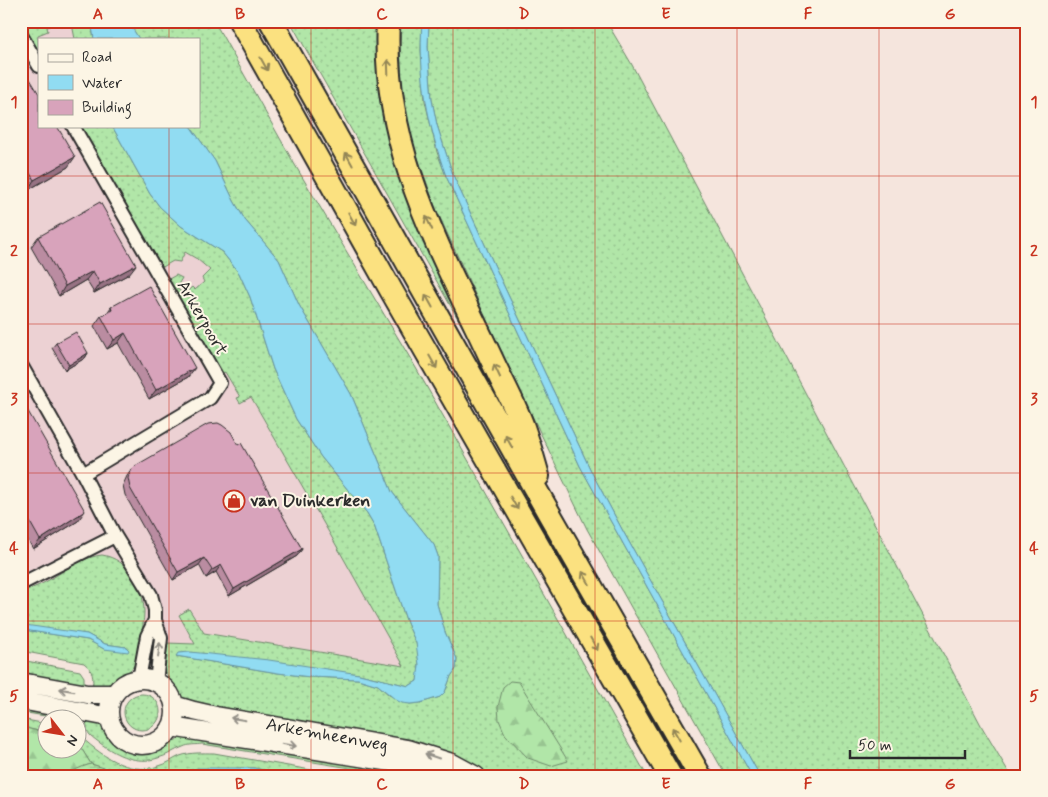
<svg xmlns="http://www.w3.org/2000/svg" width="1048" height="797" font-family="Mynerve,sans-serif">
<defs>
<pattern id="grass-dots" width="8" height="8" patternUnits="userSpaceOnUse" patternTransform="scale(1.25)"><rect width="8" height="8" fill="#b1e6a8"/><path d="M2 2h.1M6 6h.1" fill="none" stroke="#98c591" stroke-width="1.8" stroke-linecap="round"/></pattern>
<pattern id="forest-firs" width="22" height="20" patternUnits="userSpaceOnUse" patternTransform="scale(1.25)"><rect width="22" height="20" fill="#b1e6a8"/><path d="M5 1l3.5 6h-7zM16 11l3.5 6h-7z" fill="#98c591"/></pattern>
<pattern id="wetland-marsh" width="20" height="14" patternUnits="userSpaceOnUse" patternTransform="scale(1.25)"><rect width="20" height="14" fill="#b1e6a8"/><path d="M1 5h8M5 5V1M11 12h8M15 12V8" fill="none" stroke="#98c591"/></pattern>
</defs>
<rect width="100%" height="100%" fill="#f5e5dd"/>
<filter id="ink" filterUnits="userSpaceOnUse"><feTurbulence type="fractalNoise" baseFrequency=".02" numOctaves="2"/><feDisplacementMap in="SourceGraphic" scale="10" xChannelSelector="R" yChannelSelector="G"/><feConvolveMatrix kernelMatrix="1 2 1 2 8 2 1 2 1" color-interpolation-filters="sRGB"/></filter>
<g filter="url(#ink)">
<path fill="#ecd1d3" d="M21,21H106L117,39H39V126H170L419,560L429,691L182,655L129,650L21,628Z"/>
<path fill="url(#grass-dots)" stroke="#6e886a" fill-rule="evenodd" d="M21,21H91L94,39H75L72,24L60,26L59,23L47,27L48,31L38,35L39,55Z
M128,21H214L295,165L416,368L647,776H486L468,765L186,702C165,680 163,671 166,643L195,644L179,615L189,609L204,633L404,666L331,536L251,397L240,403L237,398L240,397L225,372L221,374L167,280L176,275L182,278L176,288L184,294L192,287L195,290L204,282L202,278L210,270L197,259L185,252L180,262L173,261L161,268L79,126H112L150,194L160,207L181,226L222,252L239,273L250,297L273,369L296,419L321,457L367,513L374,525L407,623L416,643L419,654V673L417,681L409,686L359,674L176,656L278,673L310,677L358,679L378,685L389,695L410,704L420,703L440,697L445,692L451,676L456,669L457,659L445,632L437,604L438,556L434,545L392,492L351,394L299,305L279,260L245,220L234,201L215,161L190,126H199V39H139Z
M290,21H382V48L480,358Z
M401,21H422L421,50L425,101L437,152L446,176L580,466L752,776H726L587,529L507,364L436,209L413,144L403,97L400,48Z
M429,21H606L631,63L982,727L1011,776H760L624,533L592,473L502,282L453,175L437,125L432,100L428,47Z
M102,555C128,559 144,586 144,612C144,621 142,630 141,639C139,649 139,660 132,668C123,680 106,686 92,689C94,678 93,670 84,663L21,651V591C51,586 72,558 102,555ZM25,630L87,634L105,644L126,647L104,649L88,640Z
M21,660L80,671L84,677V688L21,675Z
M124 712a18 18 0 1 1 36 0a18 18 0 1 1-36 0Z
M21,706L78,719V721V720L63,719L21,712Z
M87,718L99,724L115,743L132,752L141,753L154,751L182,737L425,776H377L369,771L202,744C196,745 189,744 183,747C174,750 167,756 158,758C137,765 116,755 100,743C88,734 85,733 87,718Z
M21,719L47,724V733L21,727Z
M78,734C99,754 128,776 159,766C167,764 173,759 180,756C191,752 203,753 214,753L345,776H291L254,768H241L174,773C163,777 127,778 116,774C107,771 100,766 91,764L78,743Z"/>
<path fill="url(#forest-firs)" stroke="#6e886a" d="M510,681L519,682L568,761L551,766L528,758L505,734L499,720L498,707L503,687Z
M21,727L47,733L48,750H78V743L91,764C82,766 76,771 68,774C54,779 35,777 21,769Z"/>
<path fill="url(#wetland-marsh)" stroke="#6e886a" d="M91,764L104,768L93,776H60C71,773 79,767 91,764Z"/>
<path fill="#91dcf2" stroke="#6895a2" d="M91,21H128L139,39H94Z
M422,21H429L428,47L432,100L437,125L453,175L502,282L592,473L624,533L760,776H752L580,466L446,176C428,126 418,75 422,21Z
M112,126H190L215,161L234,201L245,220L279,260L299,305L351,394L392,492L434,545L438,556L437,604L445,632L457,659L456,669L451,676L445,692L440,697L420,703L410,704L402,703L396,700L378,685L358,679L310,677L278,673L176,656L178,653L190,652L269,660L359,674L409,686L417,681L419,665L416,643L407,623L374,525L367,513L321,457L296,419L273,369L250,297L239,273L222,252L181,226L160,207L150,194Z
M25,625L87,634L105,644L126,647L129,650L128,652L104,649L88,640L24,630L23,627Z
M104,768L121,776H93Z
M199,768H254L291,776H165Z"/>
<g fill="none" stroke-linecap="round" stroke-linejoin="round">
<g stroke="#2b2b2b" stroke-width="16">
<path id="street" d="M21,35L39,66
M73,126L220,383L210,398L83,474
M21,365L83,474L115,536L151,595L155,610V620L161,638L156,682
M21,584L115,536
M139,679L147,636L155,620"/>
</g>
<g stroke="#2b2b2b" stroke-width="21">
<path id="secondary" d="M109 712a33 33 0 1 1 66 0a33 33 0 1 1-66 0Z
M21,682L87,694H114
M21,700L109,717
M174,705L194,711L216,716L408,749L452,763L476,776
M171,727L404,764L439,776"/>
</g>
<g stroke="#2b2b2b" stroke-width="26">
<path id="highway" d="M240,21L391,290L670,776
M271,21L550,515L700,776
M388,21C381,148 440,249 492,360C503,384 517,408 525,433C530,447 534,462 538,476"/>
</g>
<use href="#street" stroke="#fcf5e5" stroke-width="12"/>
<use href="#secondary" stroke="#fcf5e5" stroke-width="18"/>
<use href="#highway" stroke="#fbe180" stroke-width="22"/>
</g>
<path fill="#ba8ca1" stroke="#2b2b2b" d="M21,64L68,167L28,190L21,179Z
M38,237L129,274L94,293L86,280L59,296L31,247Z
M111,307L188,377L149,399L118,343L107,349L94,326L101,316L107,313Z
M56,343L88,353L85,358L65,370L52,348Z
M21,399L78,521L33,549L21,528Z
M238,445L302,549L297,556L229,596L216,572L206,578L199,565L173,580L125,495L123,485L127,476L132,469Z"/>
<path fill="#977283" stroke="#2b2b2b" d="M75,157L68,167L28,190L34,180Z
M136,265L129,274L94,293L100,284Z
M93,271L86,280L59,296L65,286Z
M125,333L118,343L107,349L114,340Z
M88,353L85,358L65,370L69,365Z
M195,368L188,377L149,399L156,390Z
M85,511L78,521L33,549L40,540Z
M302,549L297,556L229,596L234,589Z
M204,558L199,565L173,580L178,572Z
M221,565L216,572L206,578L212,570Z"/>
<path fill="#d8a3bb" stroke="#2b2b2b" d="M21,64L39,94V126H57L75,157L34,180L21,158Z
M100,202L136,265L100,284L93,271L65,286L38,237Z
M149,286L195,368L156,390L125,333L114,340L101,316L112,310L111,307Z
M76,332L88,353L69,365L56,343Z
M21,399L85,511L40,540L21,506Z
M218,423L222,425L231,432L238,445L241,443L302,549L234,589L221,565L212,570L204,558L178,572L130,488L128,478L132,469L135,466L208,424Z"/>
<defs><path id="oneway-shaft" d="M-6 0H5M1.5-3L5.5 0L1.5 3" fill="none" stroke-width="1.6" stroke-linecap="round" stroke-linejoin="round" transform="scale(1.25)"/></defs>
<g stroke="#938656">
<use href="#oneway-shaft" transform="translate(264 64) rotate(61)"/>
<use href="#oneway-shaft" transform="translate(388 67) rotate(-92)"/>
<use href="#oneway-shaft" transform="translate(349 159) rotate(-119)"/>
<use href="#oneway-shaft" transform="translate(352 219) rotate(61)"/>
<use href="#oneway-shaft" transform="translate(429 223) rotate(-115)"/>
<use href="#oneway-shaft" transform="translate(429 301) rotate(-119)"/>
<use href="#oneway-shaft" transform="translate(433 362) rotate(60)"/>
<use href="#oneway-shaft" transform="translate(497 371) rotate(-115)"/>
<use href="#oneway-shaft" transform="translate(509 442) rotate(-119)"/>
<use href="#oneway-shaft" transform="translate(514 503) rotate(60)"/>
<use href="#oneway-shaft" transform="translate(586 578) rotate(-120)"/>
<use href="#oneway-shaft" transform="translate(594 644) rotate(60)"/>
<use href="#oneway-shaft" transform="translate(676 734) rotate(-120)"/>
</g>
<g stroke="#949088">
<use href="#oneway-shaft" transform="translate(159 650) rotate(-83)"/>
<use href="#oneway-shaft" transform="translate(67 690) rotate(-171)"/>
<use href="#oneway-shaft" transform="translate(238 719) rotate(-170)"/>
<use href="#oneway-shaft" transform="translate(289 745) rotate(9)"/>
<use href="#oneway-shaft" transform="translate(432 756) rotate(-161)"/>
</g>
</g>
<path fill="none" stroke="#c8321e" stroke-width="1" stroke-opacity="0.55" d="M169,21V39M311,21V776M453,21V776M595,21V776M737,21V776M879,21V776M169,126V776M21,176H1027M21,324H1027M21,473H1027M21,621H1027"/>
<defs>
<g id="shop-ring" transform="scale(1.125)"><circle r="9.5" fill="#fcf5e5" stroke="#c8321e" stroke-width="1.5"/><path d="M-5-2.5h2.3a2.7 3.5 0 0 1 5.4 0H5L5.5 6h-11ZM-1.5-2.5h3a1.5 2.3 0 0 0-3 0Z" fill="#c8321e"/></g>
</defs>
<g fill-rule="evenodd">
<use href="#shop-ring" x="234" y="501"/>
</g>
<g text-anchor="middle" dominant-baseline="central" stroke-width="4" stroke-linejoin="round" paint-order="stroke">
<g font-size="18" fill="#2b2b2b" stroke="#fcf5e5">
<text transform="translate(202 318) rotate(60)">Arkerpoort</text>
<text transform="translate(327 735) rotate(10)">Arkemheenweg</text>
</g>
<g font-size="18" font-weight="bold" fill="#2b2b2b" stroke="#fcf5e5" text-anchor="start">
<text x="250" y="501">van Duinkerken</text>
</g>
</g>
<rect width="1048" height="797" fill="none" stroke="#fcf5e5" stroke-width="55"/>
<rect x="38" y="38" width="162" height="90" fill="#fcf5e5" stroke="#a8a49b"/>
<rect x="48" y="54" width="25" height="8" fill="#fcf5e5" stroke="#a8a49b"/>
<text x="82" y="62" font-size="15" fill="#2b2b2b">Road</text>
<rect x="48" y="75" width="25" height="15" fill="#91dcf2" stroke="#a8a49b"/>
<text x="82" y="88" font-size="15" fill="#2b2b2b">Water</text>
<rect x="48" y="100" width="25" height="15" fill="#d8a3bb" stroke="#a8a49b"/>
<text x="82" y="112" font-size="15" fill="#2b2b2b">Building</text>
<g transform="translate(62 734) rotate(121)"><circle r="24" fill="#fcf5e5" stroke="#a8a49b"/>
<path d="M0-4L9 19L0 12L-9 19Z" fill="#c8321e"/>
<text y="-8" font-size="14" font-weight="bold" text-anchor="middle" fill="#2b2b2b">N</text>
</g>
<path d="M850 750v8h115v-8" fill="none" stroke="#2b2b2b" stroke-width="2.5"/>
<text x="858" y="750" font-size="15" fill="#2b2b2b" stroke="#fcf5e5" stroke-width="4" paint-order="stroke">50 m</text>
<rect x="28" y="28" width="992" height="742" fill="none" stroke="#c8321e" stroke-width="2"/>
<g font-size="16" text-anchor="middle" font-weight="bold" fill="#c8321e">
<text x="98" y="19">A</text>
<text x="240" y="19">B</text>
<text x="382" y="19">C</text>
<text x="524" y="19">D</text>
<text x="666" y="19">E</text>
<text x="808" y="19">F</text>
<text x="950" y="19">G</text>
<text x="14" y="107">1</text>
<text x="1034" y="107">1</text>
<text x="14" y="256">2</text>
<text x="1034" y="256">2</text>
<text x="14" y="404">3</text>
<text x="1034" y="404">3</text>
<text x="14" y="553">4</text>
<text x="1034" y="553">4</text>
<text x="14" y="701">5</text>
<text x="1034" y="701">5</text>
<text x="98" y="789">A</text>
<text x="240" y="789">B</text>
<text x="382" y="789">C</text>
<text x="524" y="789">D</text>
<text x="666" y="789">E</text>
<text x="808" y="789">F</text>
<text x="950" y="789">G</text>
</g>
</svg>
